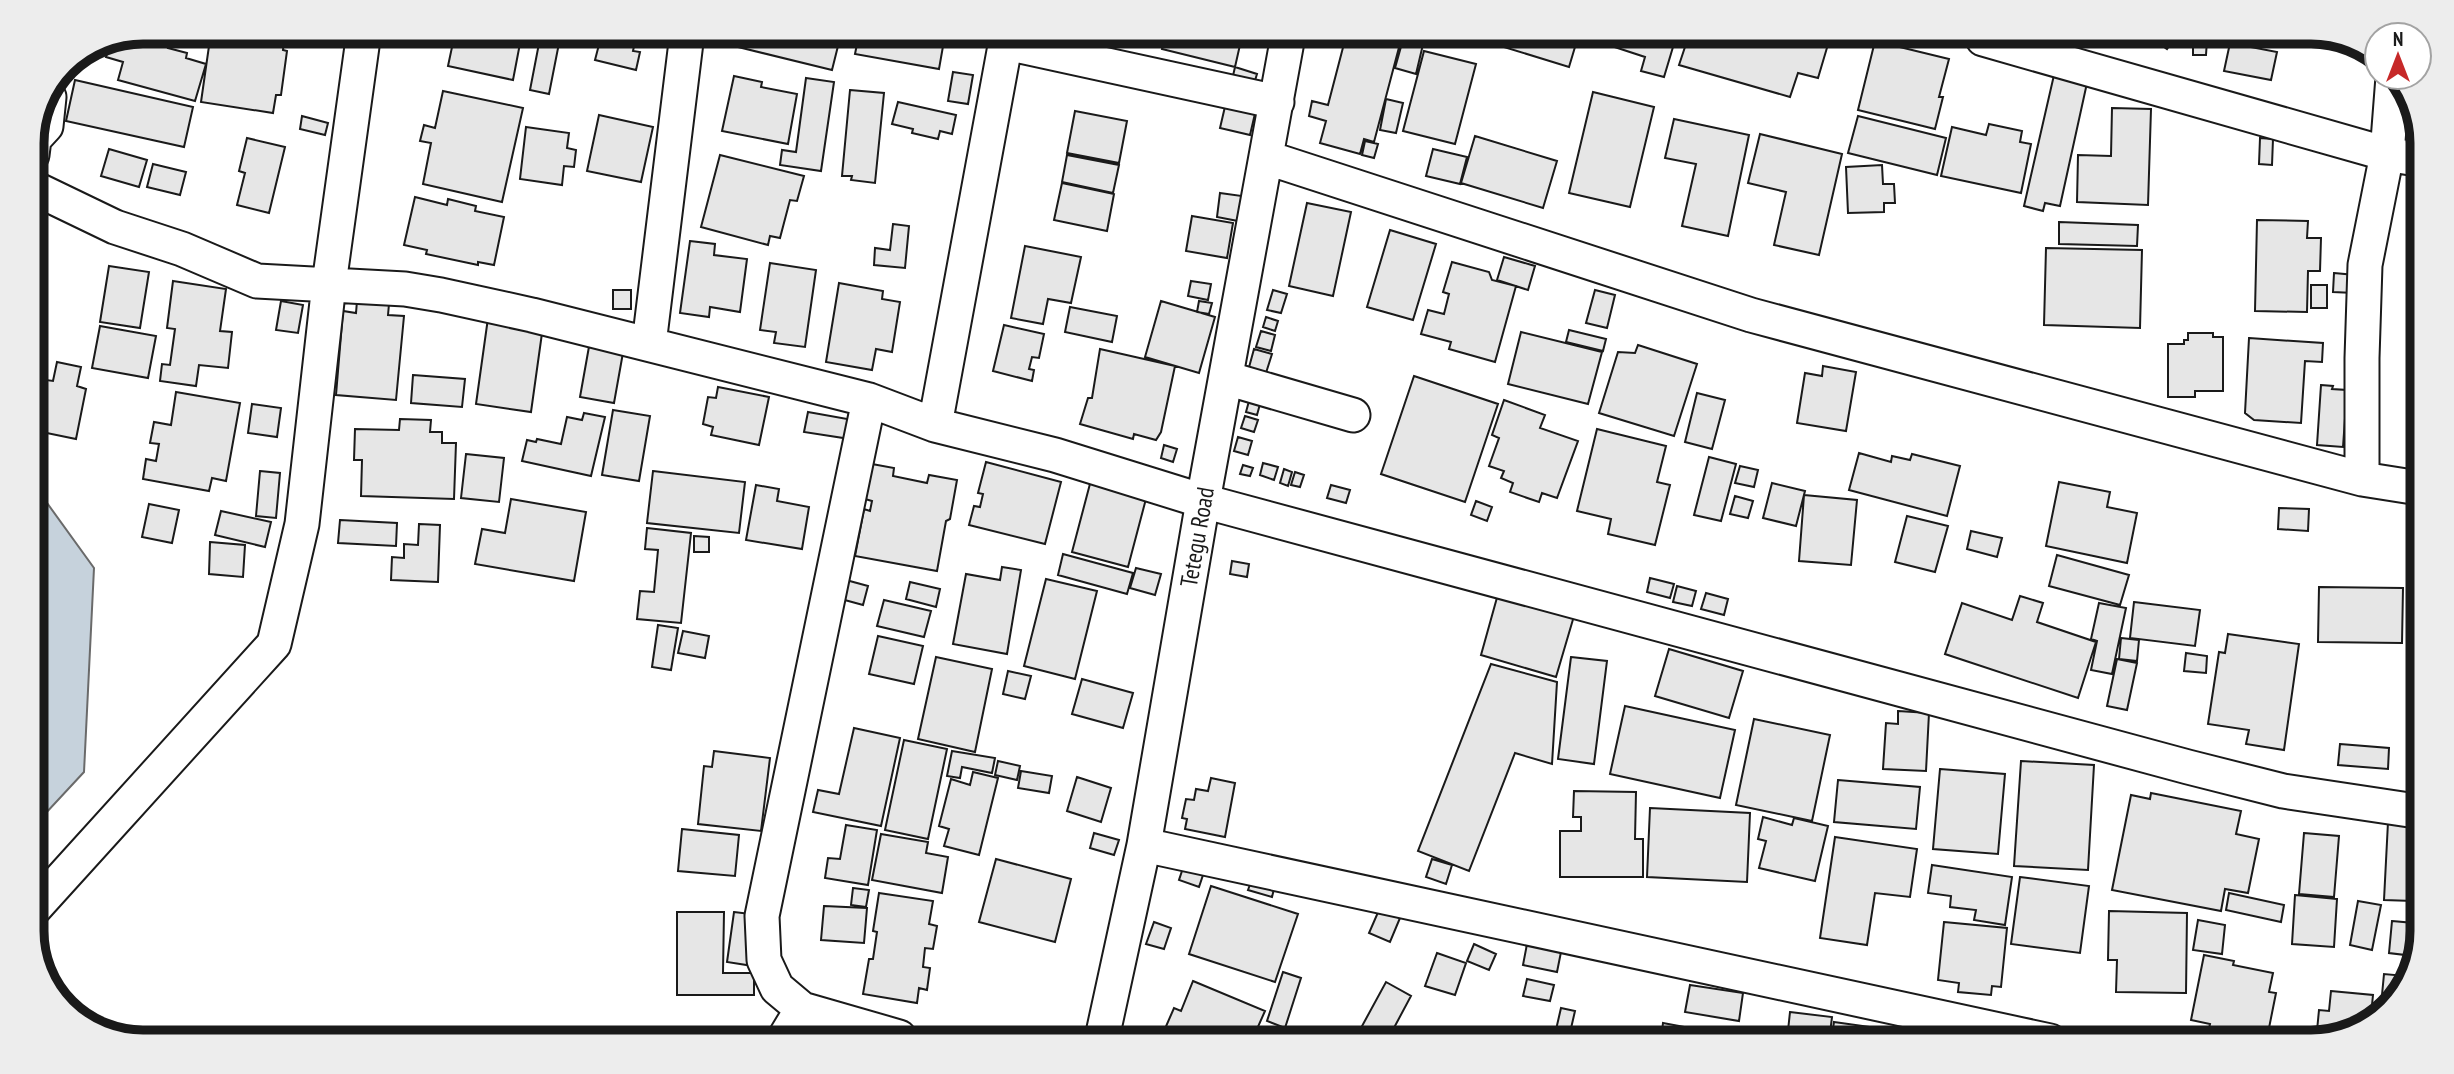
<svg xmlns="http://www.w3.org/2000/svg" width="2454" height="1074" font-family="'PT Sans Narrow',sans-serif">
<rect width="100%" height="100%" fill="#fff"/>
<path fill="#c6d2dc" stroke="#6a6a6a" stroke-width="2" d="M32,488L42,496L94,568L84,772L32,828Z"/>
<path fill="#e6e6e6" stroke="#1a1a1a" stroke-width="2" d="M143,32L171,39L168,48L187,53L186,58L206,64L195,101L118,80L123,62L106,57L110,45Z
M153,32H190L187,41Z
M211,32H285L283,50L287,51L281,95H276L273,113L201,102Z
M455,33H522L513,80L448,66Z
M541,33H561L549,94L530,90Z
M602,33H637L633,51L640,52L636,70L595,60Z
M741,34H841L832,70L738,47Z
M859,34L945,35L939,69L855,54Z
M1165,35L1242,36L1235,67L1162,49Z
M1346,36H1402L1374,142L1364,139L1360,154L1320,143L1326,121L1309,116L1312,101L1328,105Z
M1404,36H1425L1416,74L1395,68Z
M1493,37H1578L1569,67L1491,43Z
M1584,37H1676L1664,77L1641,71L1645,57Z
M1688,38H1819L1829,41L1818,78L1798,73L1790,97L1679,65Z
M2153,39H2174L2167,49Z
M2193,39L2207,40L2206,55H2193Z
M1875,41L1949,59L1939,97H1943L1935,129L1858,110Z
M2230,43L2277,52L2271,80L2224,71Z
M1424,51L1476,64L1455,144L1403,131Z
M1235,67L1257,74L1253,87L1232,80Z
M953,72L973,75L968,104L948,101Z
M2054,75L2087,83L2060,206L2045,203L2043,211L2024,206Z
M734,76L762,82L761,87L797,94L788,144L722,131Z
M806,78L834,82L821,171L780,165L782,150L796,152Z
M75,80L193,107L184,147L66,121Z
M850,90L884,93L875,183L851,180L852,176H842Z
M443,91L523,108L502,202L423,184L431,143L420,141L424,125L435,128Z
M1593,92L1654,107L1630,207L1569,193Z
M1227,98L1257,105L1250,135L1220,128Z
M1386,99L1403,103L1396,133L1380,130Z
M898,102L956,115L952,134L940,131L938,139L912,133L913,129L892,124Z
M2112,108L2151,109L2148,205L2077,202L2078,155L2111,156Z
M1075,111L1127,121L1119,163L1067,153Z
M599,115L653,127L641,182L587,171Z
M302,116L328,123L325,135L300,129Z
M1858,116L1946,138L1937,175L1848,153Z
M1674,119L1749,135L1728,236L1682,226L1696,164L1665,158Z
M1989,124L2022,131L2020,142L2031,144L2021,193L1941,176L1952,127L1986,135Z
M526,127L569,133L567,148L576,150L574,167L564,166L562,185L520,179Z
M1760,134L1842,154L1819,255L1774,245L1786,192L1748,183Z
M1475,136L1557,161L1543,208L1461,183Z
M247,138L285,147L269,213L237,205L245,173L239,171Z
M2260,138L2273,139L2272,165L2259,164Z
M1365,141L1378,144L1374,158L1362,155Z
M109,149L147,160L139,187L101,176Z
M1433,149L1467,157L1460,184L1426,176Z
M720,155L804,176L797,201L790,200L780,238L770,236L768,245L701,227Z
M1067,155L1119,165L1113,193L1062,182Z
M153,164L186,172L180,195L147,187Z
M1882,165L1883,184H1894L1895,203H1884V212L1848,213L1846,167Z
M1062,183L1114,194L1107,231L1054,220Z
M1220,193L1242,196L1238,221L1217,217Z
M415,197L447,205L448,199L476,206L475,211L504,217L494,265L478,262V265L426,254L427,250L404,245Z
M1307,203L1351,212L1333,296L1289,286Z
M1192,216L1233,223L1227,258L1186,251Z
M2257,220L2308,221L2307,238H2321L2320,271H2308L2307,312L2255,311Z
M2059,222L2138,225L2137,246L2059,244Z
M893,224L909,226L905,268L874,265L875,248L890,250Z
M1390,230L1436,244L1413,320L1367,307Z
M690,241L715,244L714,255L747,259L740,312L710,307L709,317L680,313Z
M1025,246L1081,257L1071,303L1048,299L1043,324L1011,318Z
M2046,248L2142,250L2140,328L2044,325Z
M1504,257L1535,266L1528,290L1497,280Z
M1452,262L1489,272L1492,280L1516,286L1495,362L1449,349L1451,342L1421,334L1428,310L1444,314L1449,294L1443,292Z
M770,263L816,270L805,347L774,343L776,332L760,330Z
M109,266L149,272L140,328L100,322Z
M2334,273L2355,275L2354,293L2333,292Z
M173,281L226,289L220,331L232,332L228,368L199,365L196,386L160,381L162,364L170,365L175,329L167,328Z
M1191,281L1211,284L1208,300L1188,296Z
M839,283L883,291L882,299L900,302L892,352L876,349L872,370L826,362Z
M2311,285H2327V308H2311Z
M613,290H631V309H613Z
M1273,290L1287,294L1281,313L1267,310Z
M1595,290L1615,295L1607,328L1586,323Z
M281,301L303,305L298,333L276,330Z
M357,301L389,304L388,315L404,316L396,400L336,395L343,311L356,313Z
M1161,301L1215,317L1199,373L1145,357Z
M1199,301L1212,303L1209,314L1197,312Z
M1070,307L1117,316L1112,342L1065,332Z
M1266,317L1278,321L1275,331L1263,327Z
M488,318L543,326L531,412L476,404Z
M1004,325L1044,334L1039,358L1032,357L1029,369L1034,370L1032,381L993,371Z
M100,326L156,336L148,378L92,368Z
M1569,330L1606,339L1603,351L1566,342Z
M1261,331L1275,335L1271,351L1256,347Z
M1521,332L1602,352L1588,404L1508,384Z
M2188,333H2213V337H2223V391H2195V397H2168V344H2184V340H2188Z
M2249,338L2323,343L2322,362L2305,361L2301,423L2254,420L2245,413Z
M590,341L624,347L614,403L580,397Z
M1638,345L1697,364L1674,436L1599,413L1618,352L1635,353Z
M2410,347H2420L2419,431L2413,430L2417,379H2408Z
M1100,349L1175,366L1161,432L1156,440L1134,434L1133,439L1080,424L1088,398H1092Z
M1254,349L1272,354L1265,376L1248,371Z
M57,362L81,367L77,386L86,389L76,439L32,430V414L39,379L53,381Z
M1823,366L1856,372L1846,431L1797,423L1805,373L1822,376Z
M413,375L465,379L462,407L411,403Z
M1414,376L1498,404L1465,502L1381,474Z
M2321,385L2333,386L2332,389L2347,390L2343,447L2317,445Z
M718,387L769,397L759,445L711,435L713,427L703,424L708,397L716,398Z
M176,392L240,403L226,481L212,478L209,491L143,479L146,459L156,461L159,444L150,443L154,422L171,425Z
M1697,393L1725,400L1712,449L1685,442Z
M1504,400L1545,415L1540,428L1578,441L1557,498L1542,493L1539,502L1510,492L1513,483L1501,478L1504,471L1489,466L1499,438L1492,435Z
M1249,401L1260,404L1257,415L1246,412Z
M252,404L281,408L277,437L248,433Z
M613,410L650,416L639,481L602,475Z
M808,412L853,420L850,439L804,432Z
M584,413L605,417L591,476L522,461L527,440L536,442L537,439L561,444L567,417L582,420Z
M1245,416L1258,420L1254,432L1241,428Z
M400,419L431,420L430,432H442V443H456L454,499L361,496L362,460H354L355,429L399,430Z
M1597,429L1666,446L1657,482L1670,485L1655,545L1608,534L1611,519L1577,511Z
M1238,437L1252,441L1248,455L1234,451Z
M1164,445L1177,449L1173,462L1161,458Z
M1859,453L1891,462L1892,456L1910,460L1912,454L1960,466L1947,516L1849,490Z
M466,454L504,458L499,502L461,498Z
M1709,457L1736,464L1721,521L1694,515Z
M986,462L1061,482L1045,544L969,525L974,506L980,507L983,494L978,493Z
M1263,463L1278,467L1274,480L1260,475Z
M872,464L894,468L893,476L927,483L929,475L957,480L950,519L946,521L937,571L855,556L864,509L870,511L872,501L865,499Z
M1243,465L1253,468L1250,476L1240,474Z
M1740,466L1758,470L1754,487L1735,483Z
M1284,469L1292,472L1288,486L1280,483Z
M260,471L280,473L276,518L256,516Z
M653,471L745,482L739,533L647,523Z
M1295,472L1304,475L1300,487L1291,485Z
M1091,480L1147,495L1128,567L1072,552Z
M2059,482L2110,492L2107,507L2137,513L2127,563L2046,546Z
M1772,483L1805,491L1796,526L1763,518Z
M756,485L779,489L777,501L809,507L802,549L746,540Z
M1331,485L1350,490L1346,503L1327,498Z
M1804,495L1857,500L1851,565L1799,561Z
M1735,496L1753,501L1748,518L1730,514Z
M511,499L586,512L574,581L475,564L482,529L505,533Z
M1476,501L1492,507L1487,521L1471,515Z
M149,504L179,510L172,543L142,537Z
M2279,508L2309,509L2308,531L2278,529Z
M221,511L271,522L265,547L215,535Z
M1907,516L1948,526L1935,572L1895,562Z
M340,520L397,523L396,546L338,543Z
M419,524L440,525L438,582L391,580L392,557L404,558V544L418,545Z
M647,528L691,533L681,623L637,619L640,591L654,592L658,550L645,549Z
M1971,531L2002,538L1997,557L1967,549Z
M694,536L709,537V552H694Z
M210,542L245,545L243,577L209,574Z
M1063,554L1133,573L1127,594L1058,575Z
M2057,555L2129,575L2120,605L2049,586Z
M1232,561L1249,564L1247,577L1230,574Z
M1002,567L1021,570L1007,654L953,644L966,574L1000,580Z
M1136,568L1161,574L1155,595L1130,588Z
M1650,578L1674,584L1670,598L1647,592Z
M1046,579L1097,591L1075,679L1024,666Z
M846,580L868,586L863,605L841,599Z
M2414,580H2418L2417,641H2413Z
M910,582L940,589L936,607L906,599Z
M1677,586L1696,591L1692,606L1673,602Z
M2319,587L2403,588L2402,643L2318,642Z
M1706,593L1728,599L1724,615L1701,609Z
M1498,594L1574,616L1556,677L1481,655Z
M2020,596L2043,603L2037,622L2096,642L2078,698L1945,654L1962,603L2012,620Z
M884,600L931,611L924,637L877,626Z
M2134,602L2200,610L2195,646L2130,638Z
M2099,603L2126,608L2112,674L2091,670L2097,641L2091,639Z
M658,625L678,628L671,670L652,667Z
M683,631L709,636L705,658L678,653Z
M2228,634L2299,644L2284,750L2246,744L2249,730L2208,724L2219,652L2225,653Z
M878,636L923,646L914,684L869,674Z
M2121,638L2139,640L2137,661L2119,659Z
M1669,649L1743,671L1729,718L1655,696Z
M2186,653L2207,656L2206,673L2184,671Z
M936,657L992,669L975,752L918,739Z
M1571,657L1607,661L1594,764L1558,759Z
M2117,659L2137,663L2127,710L2107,706Z
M1491,664L1557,682L1552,764L1515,753L1469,871L1418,851Z
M1008,671L1031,676L1025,699L1003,694Z
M1082,679L1133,693L1123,728L1072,714Z
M1625,706L1735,730L1720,798L1610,774Z
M1898,711L1929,713L1926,771L1883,769L1886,723L1898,724Z
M1754,719L1830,735L1812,821L1736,805Z
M854,728L900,738L881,826L813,812L818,790L839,794Z
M904,740L947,749L928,839L885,830Z
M2340,744L2389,748L2388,769L2338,765Z
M714,751L770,758L761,831L698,824L704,766L712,767Z
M952,751L995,758L992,773L962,767L960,778L947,776Z
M998,761L1020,766L1017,780L995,775Z
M2021,761L2094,765L2088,870L2014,866Z
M1940,769L2005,774L1998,854L1933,849Z
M1021,771L1052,776L1049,793L1018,788Z
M973,772L998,778L979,855L944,846L949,829L939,826L951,779L970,785Z
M1077,777L1111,788L1101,822L1067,811Z
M1211,778L1235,783L1225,837L1185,829L1187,819L1182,818L1186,799L1194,800L1196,789L1208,791Z
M1838,780L1920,787L1916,829L1834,822Z
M1574,791L1636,792L1635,839H1643V877H1560V831H1581V817H1573Z
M2151,793L2241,811L2236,834L2259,839L2248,893L2225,889L2221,911L2112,890L2131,795L2150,799Z
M1650,808L1750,813L1747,882L1647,877Z
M1763,817L1792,825L1794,818L1828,826L1815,881L1759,868L1766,841L1758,839Z
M2388,822L2415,823L2413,901L2384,900Z
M846,825L877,830L868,885L825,878L828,858L840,859Z
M682,829L739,835L735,876L678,871Z
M1094,833L1119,840L1114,855L1090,848Z
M2304,833L2339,836L2334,897L2299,894Z
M881,834L928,842L926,853L948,857L942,893L872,880Z
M1835,837L1917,849L1910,897L1875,893L1867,945L1820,938Z
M996,859L1071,879L1055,942L979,922Z
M1432,859L1452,865L1446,884L1426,877Z
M1184,865L1204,872L1199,887L1179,880Z
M1932,865L2012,877L2005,925L1974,920L1976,910L1950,907L1951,896L1928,893Z
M1254,874L1276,881L1272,897L1248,890Z
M2020,877L2089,886L2080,953L2011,944Z
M1211,886L1298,914L1275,982L1189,954Z
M853,888L869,890L866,907L851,905Z
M879,893L933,901L929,924L937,926L933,949L925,948L923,967L930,968L927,990L919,988L917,1003L863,994L869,959H873L877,932L873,931Z
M2229,893L2284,905L2281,922L2226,910Z
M2295,895L2337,899L2334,947L2292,944Z
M2358,901L2381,905L2372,950L2350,945Z
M824,906L867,908L864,943L821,940Z
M1379,910L1400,918L1390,942L1369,933Z
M2109,911L2187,913L2186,993L2116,992L2117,960H2108Z
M677,912H724L723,973H754V995H677Z
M734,912L759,915L753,966L727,962Z
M2198,920L2225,925L2222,954L2193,950Z
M2392,921L2414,923V956L2389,953Z
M1154,922L1171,928L1164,949L1146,944Z
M1944,922L2007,928L2001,987L1992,986L1991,995L1958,992L1959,983L1938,980Z
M1474,944L1496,954L1489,970L1467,961Z
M1527,944L1561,952L1557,972L1523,965Z
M1437,953L1466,963L1455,995L1425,986Z
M2204,955L2234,961L2233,965L2273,973L2269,992L2276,993L2267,1038L2251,1035L2250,1042H2206L2210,1024L2191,1020Z
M2406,968L2414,969V974L2380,1016L2384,974L2405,976Z
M1283,972L1301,978L1285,1028L1267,1021Z
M1527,979L1554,985L1550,1001L1523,996Z
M1193,981L1265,1011L1253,1038H1182L1164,1031L1174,1008L1181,1011Z
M1386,982L1411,996L1388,1039H1355Z
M1690,985L1743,993L1739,1021L1685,1012Z
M2331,991L2373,995L2370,1025L2316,1041L2319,1010L2329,1011Z
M1561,1008L1575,1011L1569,1037L1555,1034Z
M1790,1012L1832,1017L1829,1041L1787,1040Z
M1834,1022L1899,1031L1898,1041H1831Z
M1663,1023L1733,1036V1040H1661Z
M1272,1029L1289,1039L1267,1038Z
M1055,1034L1079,1038H1054Z"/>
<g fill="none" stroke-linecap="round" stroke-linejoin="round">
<g stroke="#1a1a1a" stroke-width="37">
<path id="minor" d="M1983,39L2387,154L2422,160
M1006,43L1277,102
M32,155L34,139L46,126L49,97
M1268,158L1751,315L2362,479L2419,488
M32,187L115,227L182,249L257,281L405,289L441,295L532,315L869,400L935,425L1055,455L1203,501L2188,767L2283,791L2416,811
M649,344L687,34
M1226,378L1353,415
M869,400L762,916L764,960L777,988L802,1009L899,1037
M935,425L1007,35
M2362,479V358L2365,265L2387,154L2393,77
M1144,845L2050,1041
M32,911L274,644L302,524L329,284L364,32
M785,1037L802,1009
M1102,1038L1144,845L1203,501L1288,36"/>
</g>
<use href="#minor" stroke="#fff" stroke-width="33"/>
</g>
<g text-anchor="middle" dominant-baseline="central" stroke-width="5" stroke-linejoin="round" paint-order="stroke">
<g font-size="24" fill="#1a1a1a" stroke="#fff">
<text transform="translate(1197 537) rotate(-80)">Tetegu Road</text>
</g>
</g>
<path d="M0 0H2454V1074H0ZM143 44H2311A99 99 0 0 1 2410 143V931A99 99 0 0 1 2311 1030H143A99 99 0 0 1 44 931V143A99 99 0 0 1 143 44Z" fill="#ededed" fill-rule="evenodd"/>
<path fill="none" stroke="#1a1a1a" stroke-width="9" d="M143 44H2311A99 99 0 0 1 2410 143V931A99 99 0 0 1 2311 1030H143A99 99 0 0 1 44 931V143A99 99 0 0 1 143 44Z"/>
<g transform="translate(2398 56)"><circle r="33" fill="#ffffff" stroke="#a3a3a3" stroke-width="2"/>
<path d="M0-5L12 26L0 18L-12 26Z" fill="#c62828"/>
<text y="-10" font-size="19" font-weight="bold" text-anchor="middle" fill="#1a1a1a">N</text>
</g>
</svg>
